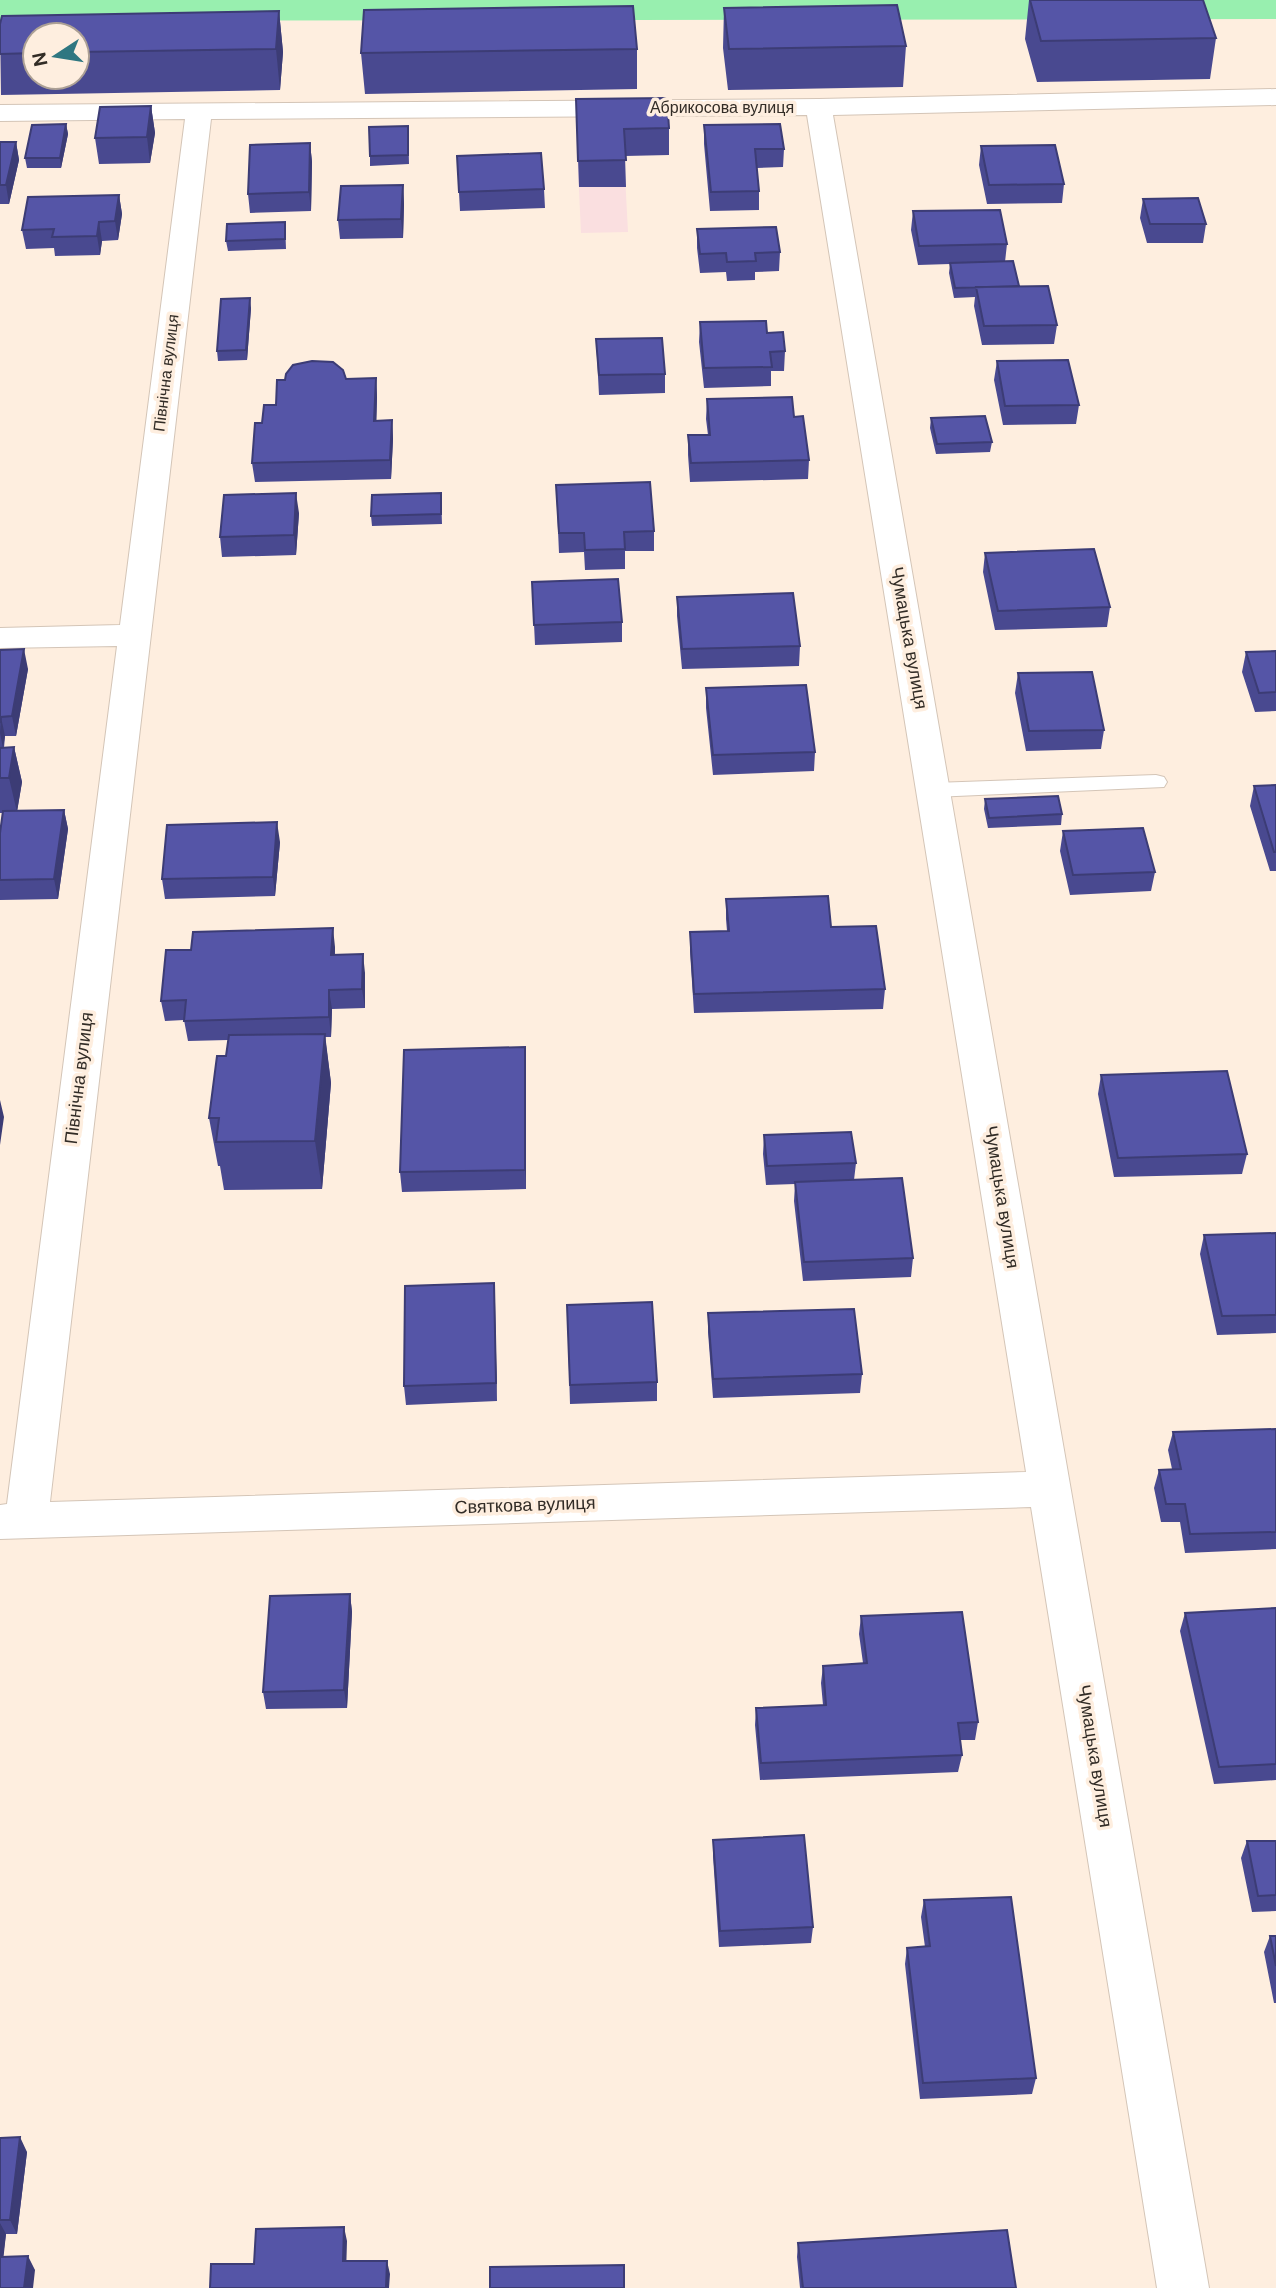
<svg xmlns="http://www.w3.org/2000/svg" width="1276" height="2288" font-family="'DM Sans',sans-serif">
<rect width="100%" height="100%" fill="#feeedf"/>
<path fill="#fadfe0" d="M667,124L624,156L628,232L581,233L576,126Z"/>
<path fill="#98efaf" d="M0,0H1276V19L0,21Z"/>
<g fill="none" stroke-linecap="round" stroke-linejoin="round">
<g stroke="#d4c5b7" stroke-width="2">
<path id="service" d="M1156,775L1164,777L1167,782L1164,787L934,797L926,795L923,790L926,785L934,783Z"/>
</g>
<g stroke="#d4c5b7" stroke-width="2">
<path id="minor" d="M1276,89V105L833,115L1209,2288H1157L1031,1507L0,1539V1505L7,1504L117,646L0,648V628L120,625L185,119L0,121V105L819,99ZM807,115L1026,1472L50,1502L211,119Z"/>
</g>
<use href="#service" fill="#fff" fill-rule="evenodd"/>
<use href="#minor" fill="#fff" fill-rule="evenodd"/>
</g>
<path fill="#494990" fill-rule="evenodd" d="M1029,0H1203L1216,38L1210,79L1037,82L1025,39Z
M724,8L906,46L903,87L728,90L723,48Z
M279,11L283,52L280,90L1,95L0,24ZM35,35H77V77H35Z
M637,49V89L365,94L361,53Z
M576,99L669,128V155L625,156L626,187H579Z
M151,106L155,133L150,163L99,164L95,138Z
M66,124L68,134L61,168H27L25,158Z
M704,125L784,149L783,167L757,168L759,191V210L710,211L704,144Z
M408,126L409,164L370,166V156Z
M0,142H16L19,160L9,204H0Z
M310,143L312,162L311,211L250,213L248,194Z
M981,146L1064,184L1062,203L987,204L979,165Z
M457,156L544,189L545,208L460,211Z
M403,185L404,204L403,238L340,239L338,220Z
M119,195L122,214L118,240L102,241L100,255L55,256L54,248L26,249L22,230Z
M1143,199L1206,224L1203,243H1147L1140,218Z
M913,211L1007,244L1005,262L1019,286L1057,325L1054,344L982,345L974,306L975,297L954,298L949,273L950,264L918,265L911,230Z
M285,222L286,249L228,251L226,241Z
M697,229L780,252L779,271L755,272V280L727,281L726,272L700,273L697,248Z
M251,308L247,360L218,361L217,351Z
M700,322L767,333L785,351L784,371H771V386L704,388L699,342Z
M596,339L665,374V393L599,395Z
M997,361L1079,405L1076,424L1003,425L994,380Z
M376,378L377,397L376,421L392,420L393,439L391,479L255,482L252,463L262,423L276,405L346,379Z
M707,399L794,417L809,460L808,479L690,482L688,455V435H708L706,419Z
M931,418L992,442L990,452L936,454L930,428Z
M556,485L654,531V551H625V569L585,570L584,552L559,553Z
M441,493L442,524L372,526L371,516Z
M299,513L296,555L222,557L220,537Z
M985,553L1110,607L1107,627L995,630L983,572Z
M532,582L622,622V642L535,645Z
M677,597L800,646L799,666L682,669L677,616Z
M0,650L28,669L16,736H5L4,748L14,747L22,782L17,811L64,810L68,829L58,899L0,900V833L3,813H0Z
M1276,651V711L1255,712L1242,672L1246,652Z
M1018,673L1104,730L1101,749L1026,751L1015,693Z
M706,688L815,752L814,771L713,775L706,708Z
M1276,785V871H1270L1250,806L1254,786Z
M985,799L1062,814L1061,825L988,828L984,809Z
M1063,831L1155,872L1151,891L1070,895L1060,851Z
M280,842L275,896L165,899L162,879Z
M726,899L831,927L885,989L883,1009L694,1013L690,951V932L727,931L726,919Z
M335,947V955L365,973V1008L332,1009L331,1037H325L331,1083L322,1189L224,1190L220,1166H218L209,1118L226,1056L228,1040L188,1041L184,1020L165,1021L161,1001Z
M525,1047L526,1189L402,1192L400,1172Z
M1101,1075L1247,1154L1242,1174L1114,1177L1098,1094Z
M764,1135L856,1163L854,1180L913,1258L911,1277L803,1281L794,1201L795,1184L766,1185L763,1154Z
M1276,1233V1333L1217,1335L1200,1254L1204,1235Z
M494,1283L497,1401L406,1405L404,1386Z
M567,1305L657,1382V1401L570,1404Z
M708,1313L862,1374L860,1393L713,1398L708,1332Z
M1276,1429V1549L1185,1553L1180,1522H1161L1154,1488L1159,1470L1172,1469L1168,1450L1173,1432Z
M350,1594L352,1612L347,1708L266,1709L263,1692Z
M1276,1608V1780L1214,1784L1180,1631L1185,1613Z
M861,1616L978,1722L975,1740H960L962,1755L958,1772L760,1780L755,1725L756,1708L823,1705L821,1683L823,1666L863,1663L859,1634Z
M713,1840L813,1927L811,1943L719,1947L713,1856Z
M1247,1841H1276V1911L1252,1912L1241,1858Z
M924,1900L1036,2078L1032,2094L920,2099L905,1964L907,1948L925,1947L921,1917Z
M1270,1936H1276V2003H1274L1264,1952Z
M0,2138L27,2152L17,2234H6L3,2256L35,2270L0,2288Z
M798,2243L1016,2288H800L797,2257Z"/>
<path fill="#3c3c75" d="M279,11L283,52L280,90L276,49Z
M151,106L155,133L150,163L147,137Z
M66,124L68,134L61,168L60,158Z
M16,142L19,160L9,204L6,185Z
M310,143L312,162L311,211L309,192Z
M403,185L404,204L403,238L401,219Z
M119,195L122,214L118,240L115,221Z
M99,222L102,241L100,255L97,236Z
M250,298L251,308L247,360L246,350Z
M376,378L377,397L376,440L374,421Z
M392,420L393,439L391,479L390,460Z
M296,493L299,513L296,555L294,535Z
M24,649L28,669L16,736L12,716Z
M1,717L5,736L3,748L0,733Z
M14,747L22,782L17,812L9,778Z
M64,810L68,829L58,899L54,879Z
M277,822L280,842L275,896L273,877Z
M333,928L335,947L334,975L331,955Z
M363,954L365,973V1008L362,989Z
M329,990L332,1009L331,1037L329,1017Z
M325,1034L331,1083L322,1189L315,1141Z
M525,1047L526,1067V1189L525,1170Z
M0,1100L4,1117L0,1145Z
M494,1283L495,1302L497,1401L496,1383Z
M350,1594L352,1612L347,1708L344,1690Z
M20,2137L27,2152L17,2234L10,2220Z
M0,2223L6,2234L2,2271L0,2267Z
M344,2227L347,2241L346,2275L343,2261Z
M28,2256L35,2270L33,2288H24Z
M387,2261L390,2274L389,2288H386Z"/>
<path fill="#5555a7" stroke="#3c3c75" stroke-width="2" d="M1030,0H1203L1216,38L1041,41Z
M897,5L906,46L729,49L724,8Z
M633,6L637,49L361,53L364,10Z
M279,11L276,49L77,52V35H35V53L0,54V24L2,16Z
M667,98L669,128L624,129L626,160L578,161L576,99Z
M151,106L147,137L95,138L100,107Z
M66,124L60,158H25L32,125Z
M780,124L784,149H755L759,191L711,192L704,125Z
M408,126V155L370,156L369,127Z
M0,142H16L6,185H0Z
M310,143L309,192L248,194L250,145Z
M1055,145L1064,184L989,185L981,146Z
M541,153L544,189L459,192L457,156Z
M403,185L401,219L338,220L341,186Z
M119,195L115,221L99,222L97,236L52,237L54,229L22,230L28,197Z
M1198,198L1206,224H1150L1143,199Z
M1000,210L1007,244L919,246L913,211Z
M285,222V239L226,241L227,224Z
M776,227L780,252L755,253L756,261L727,262L726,253L700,254L697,229Z
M1013,261L1019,286L955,288L950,263Z
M1048,286L1057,325L984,326L976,287Z
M250,298L246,350L217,351L221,299Z
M766,321L767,333L783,332L785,351L770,352L772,367L704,368L700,322Z
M662,338L665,374L599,375L596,339Z
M1068,360L1079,405L1005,406L997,361Z
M312,361L333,362L343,370L346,379L376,378L374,421L392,420L390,460L252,463L255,423H262L264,405H276L277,380H285L286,374L293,365Z
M792,397L794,417L803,416L809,460L691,463L688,435H710L707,399Z
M985,416L992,442L937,444L931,418Z
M650,482L654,531L624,532L625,549L585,550L584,533H559L556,485Z
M296,493L294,535L220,537L224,495Z
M441,493V514L371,516L372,495Z
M1094,549L1110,607L998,611L985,553Z
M618,579L622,622L534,625L532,582Z
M793,593L800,646L682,649L677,597Z
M24,649L12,716L1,717L0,723V650Z
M1276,651V692L1259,693L1246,652Z
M1092,672L1104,730L1029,731L1018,673Z
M806,685L815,752L713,755L706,688Z
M14,747L9,778H0V748Z
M1276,785V852H1274L1254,786Z
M1058,796L1062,814L989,818L985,799Z
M64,810L54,879L0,880V833L3,811Z
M277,822L273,877L162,879L167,825Z
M1143,828L1155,872L1073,875L1063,831Z
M828,896L831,927L876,926L885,989L694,994L690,932L729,931L726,899Z
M333,928L331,955L363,954L362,989L329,990V1017L184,1021L186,1000L161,1001L166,950H191L193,932Z
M325,1034L315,1141L216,1142L219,1118H209L217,1056H226L229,1035Z
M525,1047V1170L400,1172L404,1050Z
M1227,1071L1247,1154L1118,1158L1101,1075Z
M851,1132L856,1163L767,1166L764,1135Z
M902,1178L913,1258L804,1262L795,1182Z
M1276,1233V1315L1222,1316L1204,1235Z
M494,1283L496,1383L404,1386L405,1286Z
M652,1302L657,1382L570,1385L567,1305Z
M854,1309L862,1374L713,1379L708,1313Z
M1276,1429V1532L1190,1534L1185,1504H1166L1159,1470L1181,1469L1173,1432Z
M350,1594L344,1690L263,1692L270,1596Z
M1276,1608V1764L1219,1767L1185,1613Z
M962,1612L978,1722L958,1723L962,1755L761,1763L756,1708L826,1705L823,1666L867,1663L861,1616Z
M804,1835L813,1927L720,1931L713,1840Z
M1247,1841H1276V1895L1258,1896Z
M1011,1897L1036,2078L923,2083L907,1948L930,1946L924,1900Z
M1270,1936H1276V1966Z
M20,2137L10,2220H0V2138Z
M344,2227L343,2261H387L386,2288H210L211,2264H254L256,2229Z
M1007,2230L1016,2288H803L798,2243Z
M28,2256L24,2288H0V2257Z
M624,2265V2288H490V2267Z"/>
<g text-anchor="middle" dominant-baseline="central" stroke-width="7" stroke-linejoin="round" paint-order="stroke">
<g font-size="16" fill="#322c26" stroke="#feeedf">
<text x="722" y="107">Абрикосова вулиця</text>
<text transform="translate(166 373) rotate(-83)">Північна вулиця</text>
</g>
<g font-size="18" fill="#322c26" stroke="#feeedf">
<text transform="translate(909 638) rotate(80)">Чумацька вулиця</text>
<text transform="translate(79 1078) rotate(-83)">Північна вулиця</text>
<text transform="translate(1002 1197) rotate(81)">Чумацька вулиця</text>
<text transform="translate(525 1505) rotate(-2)">Святкова вулиця</text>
<text transform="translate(1095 1756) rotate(81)">Чумацька вулиця</text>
</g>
</g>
<g transform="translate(56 56) rotate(258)"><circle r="33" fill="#feeedf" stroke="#aca095" stroke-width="2"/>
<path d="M0-5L12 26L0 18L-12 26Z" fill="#2f7781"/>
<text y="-10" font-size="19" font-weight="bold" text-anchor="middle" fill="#322c26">N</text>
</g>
</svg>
